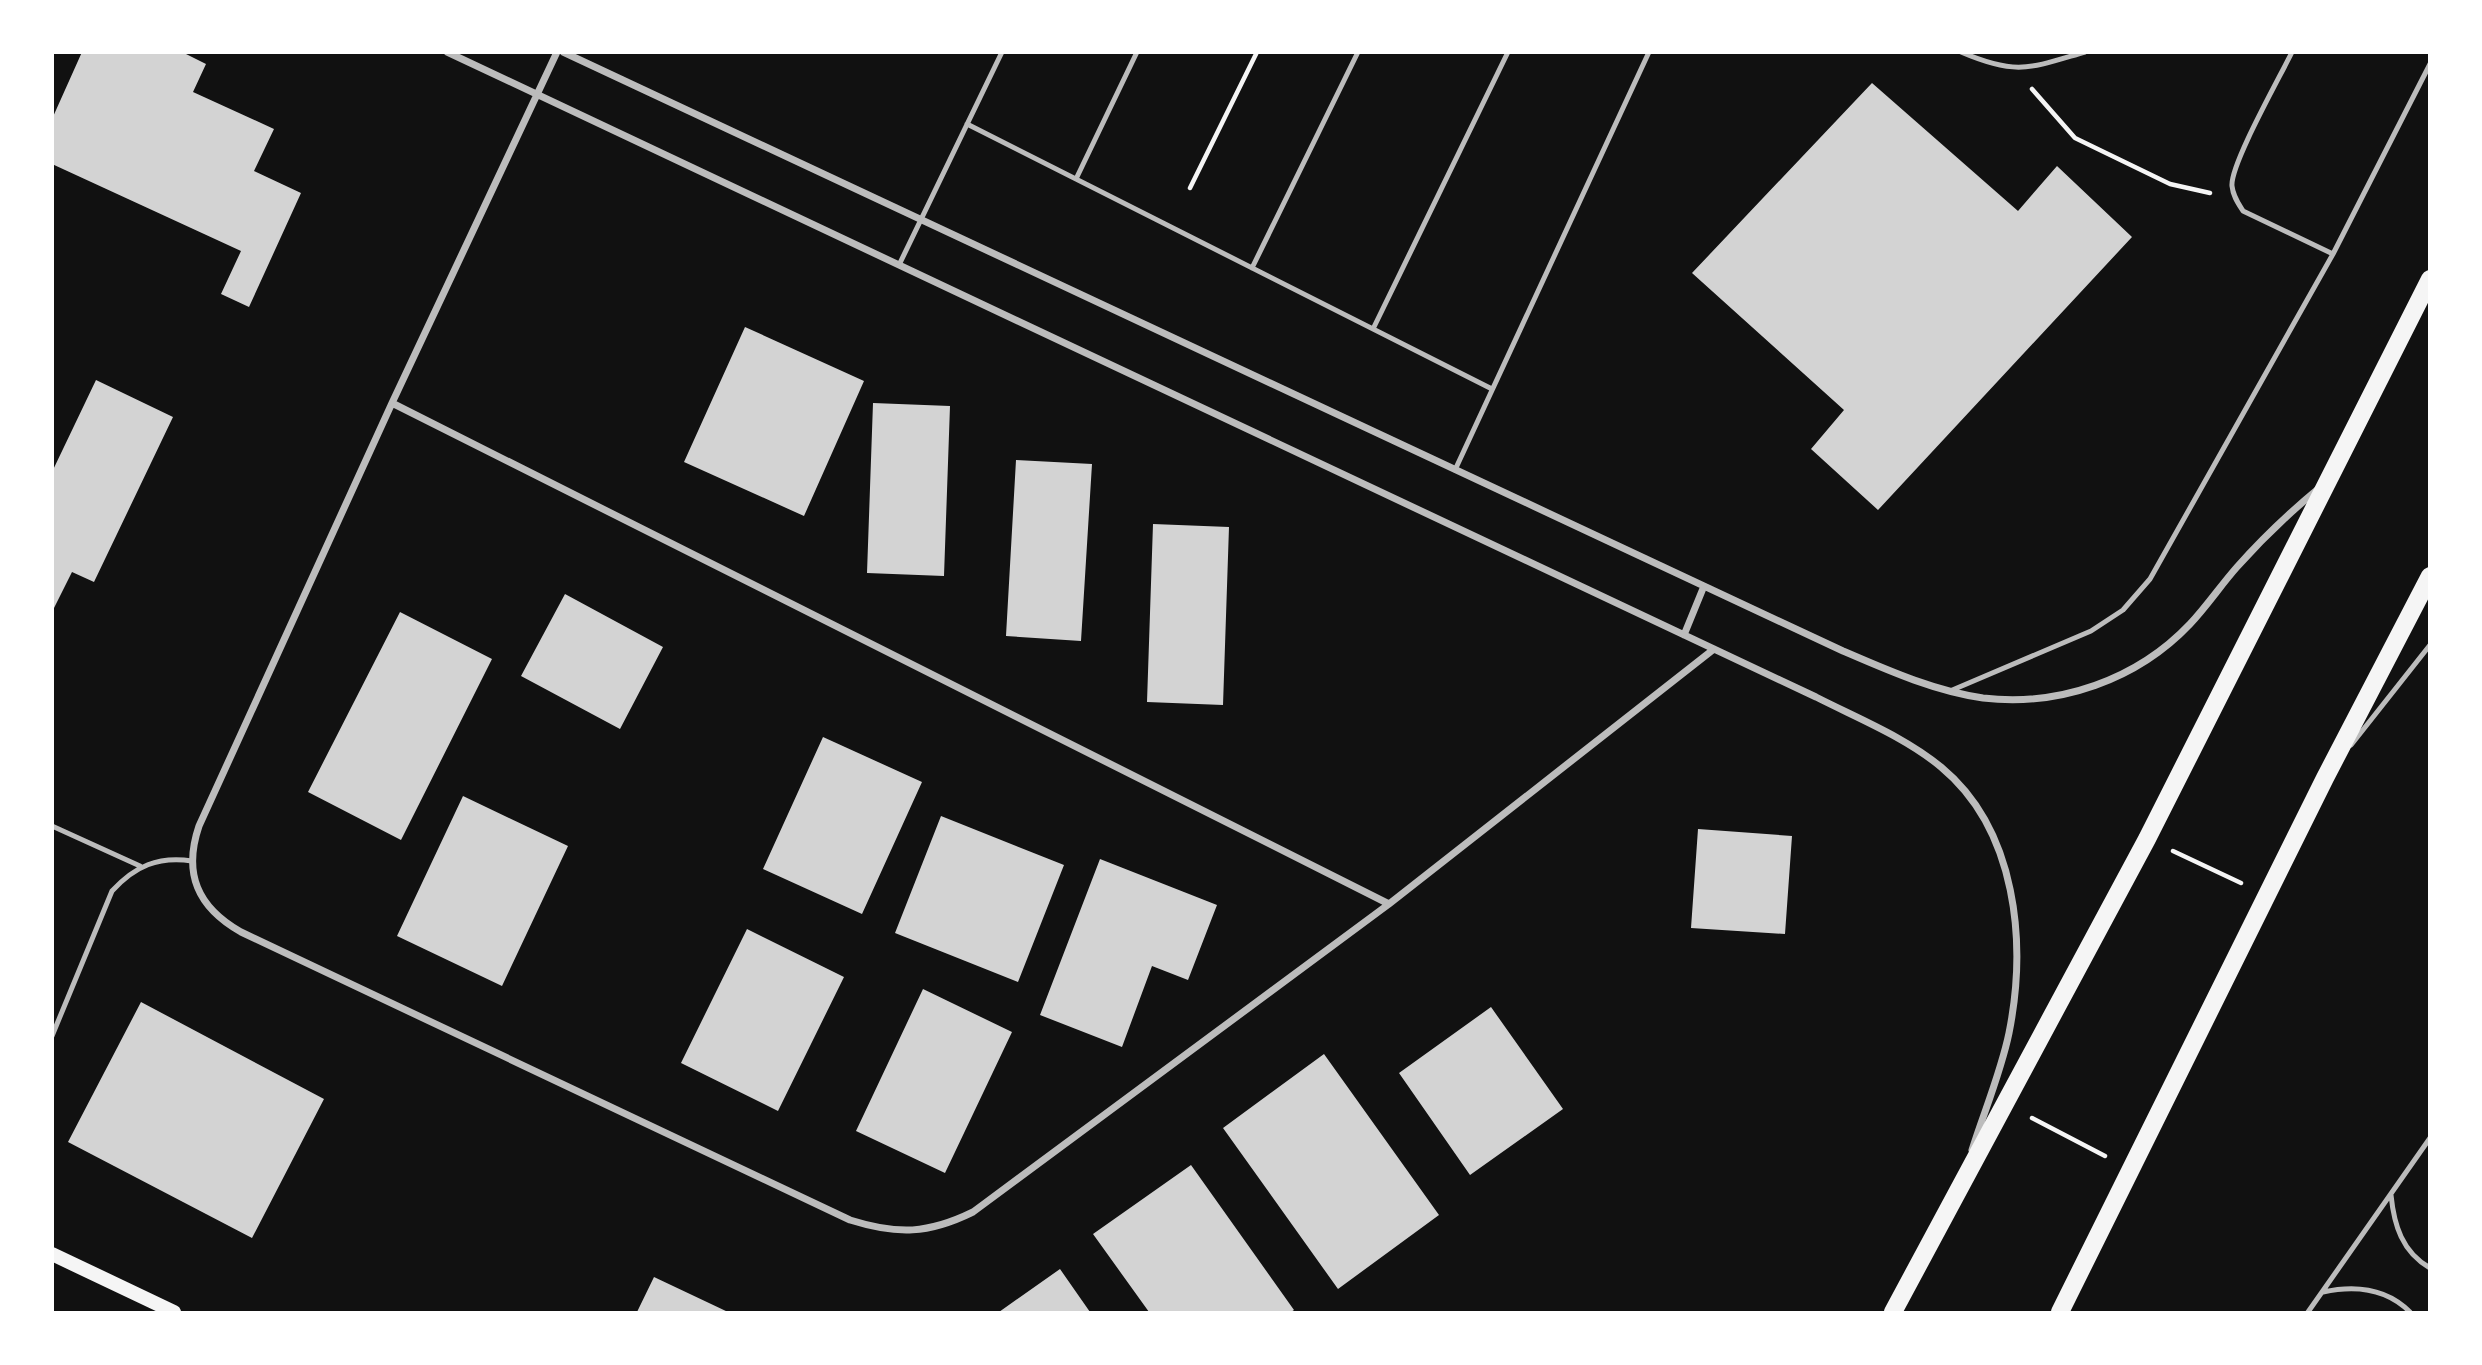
<svg xmlns="http://www.w3.org/2000/svg" width="2482" height="1365" font-family="Overpass,sans-serif">
<rect width="100%" height="100%" fill="#111"/>
<path fill="#d3d3d3" d="M82,52H182L206,64L193,92L274,129L254,171L301,193L249,307L221,294L241,251L52,164V119Z
M1872,83L2018,211L2057,166L2132,237L1878,510L1811,449L1844,410L1692,273Z
M745,327L864,381L804,516L684,462Z
M96,380L173,417L94,582L72,572L52,612V472Z
M873,403L950,406L944,576L867,573Z
M1016,460L1092,464L1081,641L1006,636Z
M1153,524L1229,527L1223,705L1147,702Z
M565,594L663,647L620,729L521,676Z
M400,612L492,659L401,840L308,792Z
M823,737L922,782L862,914L763,869Z
M463,796L568,846L502,986L397,936Z
M941,816L1064,865L1018,982L895,933Z
M1698,829L1792,836L1785,934L1691,928Z
M1100,859L1217,905L1188,980L1152,966L1122,1047L1040,1015Z
M747,929L844,977L778,1111L681,1063Z
M923,989L1012,1032L945,1173L856,1131Z
M141,1002L324,1099L252,1238L68,1142Z
M1491,1007L1563,1109L1470,1175L1399,1073Z
M1324,1054L1439,1215L1338,1289L1223,1128Z
M1191,1165L1294,1310L1291,1312H1149L1093,1234Z
M1060,1269L1090,1312H999Z
M654,1277L728,1312H637Z"/>
<g fill="none" stroke-linecap="round" stroke-linejoin="round">
<path stroke="#f5f5f5" stroke-width="4.5" d="M2032,89L2075,138L2170,184L2210,193
M1190,188L1257,52
M2173,851L2241,883
M2032,1118L2105,1156"/>
<path stroke="#bcbcbc" stroke-width="5" d="M1961,52C2017,76 2030,68 2085,52
M2292,52C2280,77 2230,165 2232,186C2233,196 2238,203 2243,211L2333,254
M967,124L1492,389
M1076,179L1137,52
M899,265L1002,52
M1252,268L1358,52
M1373,329L1508,52
M1455,470L1649,52
M1950,691L2091,631L2123,610L2150,579L2333,254L2430,64
M2351,745L2430,645
M52,826L140,866
M52,1036L112,891C135,866 158,856 192,861
M2391,1195C2394,1225 2402,1252 2430,1268
M2323,1292C2355,1285 2386,1288 2410,1312
M2308,1312L2430,1138"/>
<path stroke="#bcbcbc" stroke-width="7" d="M447,52L1816,697C1857,718 1905,737 1941,767C2017,830 2027,943 2009,1033C2001,1072 1984,1112 1972,1150
M557,52L392,403L199,826C183,873 197,907 241,932L850,1220C898,1235 928,1234 973,1212L1389,904L1714,649
M563,52L1843,651C1887,670 1934,691 1983,698C2059,707 2137,680 2190,624C2207,606 2221,585 2237,567C2262,539 2288,514 2317,490
M392,403L1389,904
M1684,635L1704,586"/>
<path stroke="#f5f5f5" stroke-width="14" d="M52,1254L174,1312"/>
<path stroke="#f5f5f5" stroke-width="18" d="M1893,1312L2147,839L2430,279
M2060,1312L2325,778L2430,576"/>
</g>
<rect width="2482" height="1365" fill="none" stroke="#ffffff" stroke-width="108"/>
</svg>
